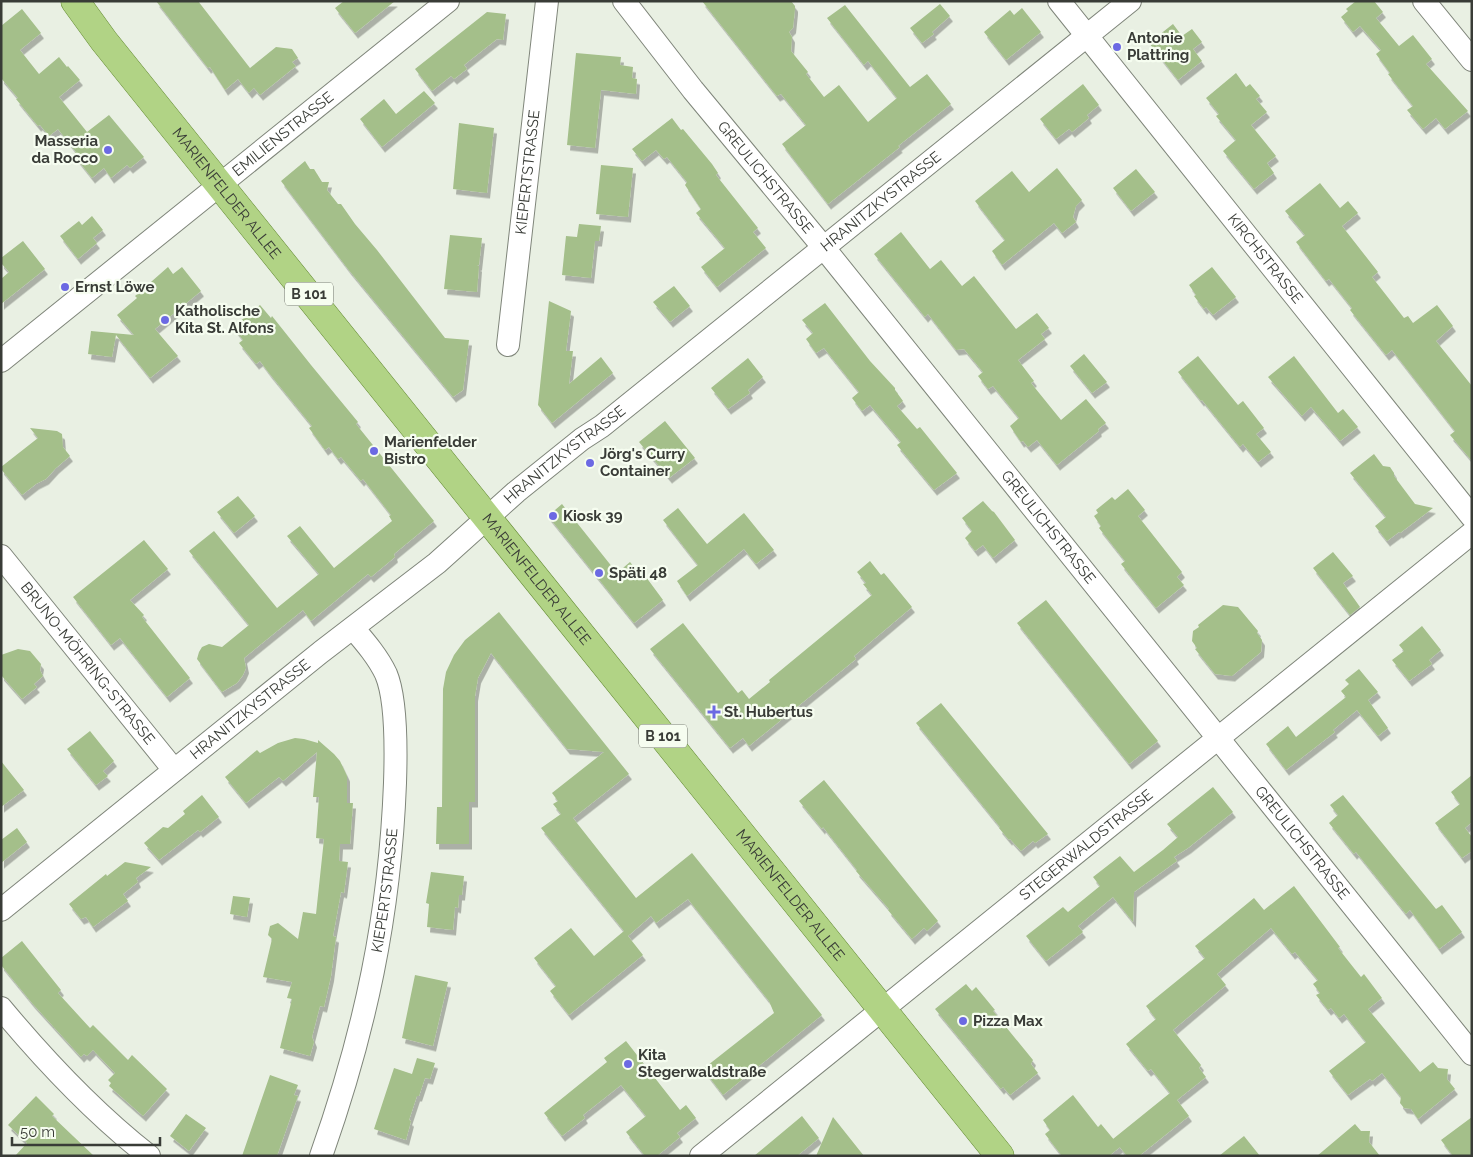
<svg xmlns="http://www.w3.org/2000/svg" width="1473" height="1157" font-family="Raleway,sans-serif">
<defs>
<filter id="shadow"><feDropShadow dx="3" dy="5.5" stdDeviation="0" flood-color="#0004"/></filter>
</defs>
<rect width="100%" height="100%" fill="#e9f0e3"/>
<path fill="#a4bf8a" filter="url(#shadow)" d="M156,1H198L250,68L276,47L292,49L298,58L292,62L296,66L260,95L254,88L249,93L238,79L225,90L210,67L208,68Z
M344,1H395L355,33L335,8Z
M702,1H791L795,6V9L793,28L789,32L792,37L791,51L808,72L806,74L824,97L839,85L868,122L897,98L868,61L864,65L827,18L845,5L910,87L927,74L951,104L898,146L900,147L828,204L782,144L806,125L781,94L777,96Z
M1356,1H1374L1383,12L1376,18L1399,46L1413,35L1432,59L1426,64L1468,111L1445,129L1436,118L1423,129L1407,110L1413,106L1388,74L1390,73L1376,54L1381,50L1360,26L1353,32L1341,17L1348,11L1346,9Z
M940,4L950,16L932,32L934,34L922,43L910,28Z
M1022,8L1041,32L1006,60L984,32L1010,10L1014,15Z
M22,9L41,33L20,50L39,74L59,57L67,67L68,66L80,80L59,97L87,132L109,115L144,157L130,168L127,165L111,178L104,168L92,178L73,154L76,152L58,129L49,136L40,125L38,126L16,99L18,98L1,78V26Z
M487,12L506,14L503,40L497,39L464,65L467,69L454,79L451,76L432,91L415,69Z
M1173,24L1182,36L1192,29L1202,42L1193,49L1202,61L1178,80L1149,43Z
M576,53L621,57L620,65L633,67L632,78L637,79L636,94L601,90L595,148L567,145Z
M1236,73L1246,87L1250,84L1260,96L1256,99L1267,112L1251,125L1276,156L1267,163L1274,173L1254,189L1223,151L1236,140L1216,116L1219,114L1206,98Z
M1083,84L1099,105L1087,115L1089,118L1072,132L1069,129L1056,139L1040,119Z
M424,91L435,103L382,147L360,119L384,99L396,114Z
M672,118L681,130L683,129L712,164L718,173L716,175L758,228L753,232L766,248L717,287L701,267L725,248L696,213L701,209L685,185L687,182L667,157L664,159L656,150L642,161L632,149Z
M459,123L494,128L487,193L453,189Z
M305,161L310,169H314L322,182H329L327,190L338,204H341L355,224L377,250L445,338L469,340L463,390L453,397L348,269L281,181Z
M601,165L633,168L628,217L596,214Z
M1057,168L1082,200L1076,206L1073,217L1076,222L1062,233L1054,223L1002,265L992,251L1005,240L975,201L1012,171L1029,192Z
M1136,169L1155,192L1131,211L1113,188Z
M1320,183L1340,208L1348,201L1358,213L1342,226L1378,272L1372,277L1404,318L1408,316L1413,323L1437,305L1453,326L1436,341L1472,386V461L1450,435L1455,431L1392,350L1386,355L1350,310L1352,308L1329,279L1326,281L1296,242L1305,235L1285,211Z
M92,216L103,230L93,238L97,243L78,259L60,236L79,221L82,225Z
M579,224L601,226L599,241H595L591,278L562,275L566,236L577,237Z
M901,232L930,269L941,260L962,286L974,276L1016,329L1037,313L1049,328L1041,334L1045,339L1018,360L1034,381L1031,383L1061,420L1086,399L1106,423L1098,429L1099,431L1057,465L1037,440L1028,447L1023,441L1021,442L1010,426L1019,418L993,386L988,389L978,376L983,372L964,349L956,350L928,314L925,317L874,254Z
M450,235L482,238L479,265H477L479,266L477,292L444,289Z
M23,241L45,269L1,304V279L9,272L1,263V258Z
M168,267L173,274L182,267L201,291L155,329L178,356L150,378L116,335L112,357L88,354L91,331L134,335L117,315L137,298L135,296Z
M1212,267L1236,297L1213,315L1206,307L1204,309L1194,296L1196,295L1189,285Z
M674,286L690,306L670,322L653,302Z
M549,301L571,311L566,351H573L569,384L601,357L613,373L552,423L538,405Z
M825,303L870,361L895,388V390L903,401L897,406L917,429L920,427L957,473L934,490L897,445L901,442L870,405L862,411L852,398L859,392L824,348L816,353L806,339L813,333L802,320Z
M260,305L271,318L272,316L311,365L358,422L356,424L434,521L394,554L395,557L371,577L368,574L311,621L303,610L244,658L246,668L243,675L237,683L222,692L197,659L199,652L202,647L209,644L222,647L249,625L189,551L214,531L277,608L319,574L287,536L300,526L334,568L392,521L389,516L391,515L363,479L361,481L341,457L338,459L329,447L325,450L309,428L312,426L269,373L260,361L256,364L239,343L243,340L233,327Z
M1084,354L1107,382L1092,393L1070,366Z
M1198,356L1238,405L1243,401L1264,428L1256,434L1271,452L1258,462L1243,444L1240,447L1202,400L1201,401L1178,372Z
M1294,356L1338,413L1343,409L1358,427L1340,441L1311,407L1302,416L1268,377Z
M748,358L763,377L748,390L750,393L728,409L711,388Z
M665,421L695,458L669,478L639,442Z
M30,428L57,431L62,434L63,447L70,456L56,468L46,479L36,484L22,495L1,469V467L38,438Z
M1374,454L1383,466L1390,467L1394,473V476L1415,504L1433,508L1400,533L1399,532L1387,541L1375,526L1386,517L1350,473Z
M1128,489L1145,510L1138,516L1182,572L1177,577L1184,585L1156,608L1121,564L1125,561L1099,528L1101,526L1094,516L1098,513L1096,510L1112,497L1115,500Z
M238,496L255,516L234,533L217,512Z
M983,501L992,511L994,512L1015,540L993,558L983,545L975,551L965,538L972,531L962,518Z
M562,504L617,573L630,562L643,578L646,577L663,600L634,623L548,516Z
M678,508L707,544L744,513L774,550L756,564L744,549L687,596L677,581L698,565L663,520Z
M144,540L168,569L130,600L144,615L142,617L190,678L167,697L120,638L111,645L73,597Z
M1333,552L1353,576L1343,583L1360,607L1350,615L1313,568Z
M870,561L881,575L884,573L912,607L854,656L856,659L749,746L743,738L730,748L650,649L683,623L738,693L742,690L749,699L770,682L769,680L872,595L863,584L866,583L857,572Z
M1046,600L1158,741L1129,764L1017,623Z
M1223,605L1238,607L1258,631L1257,633L1262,640L1261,652L1232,676L1215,674L1195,649L1197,648L1192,641L1193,631L1199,627L1198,625Z
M499,612L629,774L573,818L636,898L692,853L822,1015L723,1095L703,1069L774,1013L769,1001L688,899L656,923L651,916L628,936L541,828L561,814L553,804L558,801L552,793L604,752L567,749L491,653L478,678L475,696V802H469V844H436L437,807H442L443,689L446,672L454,655L465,640Z
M1422,626L1441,650L1429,660L1432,664L1409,681L1392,660L1404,651L1399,645Z
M18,649L30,651L41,664L40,670L43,676L34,684L37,687L22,699L1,675V655Z
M1359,669L1378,692L1368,700L1388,728L1378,736L1357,710L1333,730L1335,732L1286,770L1266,744L1288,726L1296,737L1346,697L1341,691L1349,684L1345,680Z
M941,703L1048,834L1035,843L1033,841L1021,851L1010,839L1009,840L999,828L1000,827L916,723Z
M90,731L114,761L103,771L108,776L96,785L67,749Z
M295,738L304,739L318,743V740L334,754L340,761L347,776V803H353L350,844H340L339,861L348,862L344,893L341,892L333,936L336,937L331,976L324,1007L320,1006L312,1037L314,1042L310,1056L280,1048L292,999L287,998L292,982L263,977L272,939L268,935L270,926L278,923L298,939L303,912L316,914L324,839L316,838L319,797H313L317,752L283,781L279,777L246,803L225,777L257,750L260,753L278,743Z
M1,761L24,790L1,807Z
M1472,775V822L1465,828L1472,837V851L1462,858L1435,823L1460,804L1451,792Z
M824,780L938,921L927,931L924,928L912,939L888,910L889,909L856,871L857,870L823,827L822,829L799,801Z
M1213,787L1233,812L1188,848L1174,857L1177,861L1134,892L1133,922L1113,897L1078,926L1083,932L1046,961L1026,936L1063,907L1068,912L1100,886L1093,877L1120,856L1134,872L1163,850L1178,837L1167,824Z
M202,795L219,817L200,832L198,830L159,860L144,843L163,827L168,828L185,814L183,811Z
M1343,795L1436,909L1442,905L1462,932L1439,949L1410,910L1406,914L1356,852L1354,854L1329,823L1338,815L1330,805Z
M17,828L27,842L1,863V840Z
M125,862L151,867L136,878L138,882L123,894L128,901L93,927L86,917L81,919L69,904L106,874L107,876Z
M431,872L464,876L462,895H459L458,908L455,907L453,930L427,927L429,904L426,903Z
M1294,886L1340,947L1338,948L1361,977L1364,974L1382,998L1368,1009L1420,1072L1433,1062L1438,1068L1448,1069L1447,1079L1455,1089L1418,1119L1411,1109L1404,1108L1400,1103L1401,1097L1382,1073L1372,1081L1370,1079L1348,1095L1329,1071L1366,1042L1344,1014L1339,1018L1331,1008L1328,1010L1316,995L1320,993L1313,984L1318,980L1295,952L1292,954L1271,928L1217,974L1226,985L1173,1030L1201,1065L1199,1068L1206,1077L1177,1100L1189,1116L1139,1156H1127L1113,1139L1170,1093L1151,1069L1148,1071L1126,1044L1156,1019L1146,1006L1205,958L1195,946L1220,926L1254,898L1264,910Z
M233,896L250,898L247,917L230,914Z
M571,928L594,956L624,931L643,955L569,1015L550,991L556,986L534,958Z
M22,941L61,990L58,993L90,1028L93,1025L128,1060L132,1055L167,1089L143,1116L109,1086L111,1083L108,1080L115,1073L93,1050L87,1056L84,1054L81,1057L32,1003L1,965V958Z
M415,975L448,982L433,1046L402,1038Z
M966,984L972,991L976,987L995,1010L993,1011L1033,1060L1031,1064L1038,1073L1010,1095L1003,1087L1001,1089L935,1009Z
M626,1041L680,1110L686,1105L696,1118L677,1133L680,1137L657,1156H645L626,1132L646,1116L621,1085L583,1115L585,1118L562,1136L544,1113L607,1062L604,1058Z
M417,1058L435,1063L430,1079L425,1078L419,1096H417L409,1120L411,1121L406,1140L374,1129L394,1068L412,1074Z
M270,1075L298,1085L294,1095L298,1096L277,1156H242Z
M1073,1095L1098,1127L1101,1124L1120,1147L1109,1156H1062L1045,1134L1050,1130L1043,1120Z
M36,1096L54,1114L52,1116L94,1156H15L27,1143L8,1125Z
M186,1114L206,1128L189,1151L170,1136Z
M802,1116L819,1138L797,1156H754Z
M833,1117L864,1156H816Z
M1472,1117V1156H1453L1441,1140Z
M1355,1124L1361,1131H1370L1369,1142L1380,1156H1317Z
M1244,1136L1260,1156H1219Z"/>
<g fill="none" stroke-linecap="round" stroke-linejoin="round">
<g stroke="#7f857a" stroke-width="24">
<g id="minor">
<path id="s1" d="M624,1L693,90L824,248L1472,1054"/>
<path id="s2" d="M1059,1L1472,517"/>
<path d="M1424,1L1472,60"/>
<path id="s3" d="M508,345L547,1"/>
<path id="s4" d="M1,361L448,1"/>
<path id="s5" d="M1,556L174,770"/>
<path id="s6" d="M1,910L321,652L437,563L516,492L582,439L602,426L1130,1"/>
<path d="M1,1008C46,1062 94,1113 149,1156"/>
<path id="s7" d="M321,1156C365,1032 390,915 395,783C396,754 397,700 386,674C378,657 365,642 353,628"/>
<path id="s8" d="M701,1156L1472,533"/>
</g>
</g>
<g stroke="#658b35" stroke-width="29">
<g id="major">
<path id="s9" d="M75,1L104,41L1000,1156"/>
</g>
</g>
<use href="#minor" stroke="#fff" stroke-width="22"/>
<use href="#major" stroke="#b1d385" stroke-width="28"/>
</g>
<g fill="#6c69e3" stroke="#f6fdf0" stroke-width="2">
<circle cx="1117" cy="47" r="5"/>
<circle cx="108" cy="150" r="5"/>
<circle cx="65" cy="287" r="5"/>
<circle cx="165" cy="320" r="5"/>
<circle cx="374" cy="451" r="5"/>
<circle cx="590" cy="463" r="5"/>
<circle cx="553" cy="516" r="5"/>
<circle cx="599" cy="573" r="5"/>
<path d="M711.5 704.5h5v5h5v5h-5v5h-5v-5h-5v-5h5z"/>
<circle cx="963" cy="1021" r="5"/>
<circle cx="628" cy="1064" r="5"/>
</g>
<g text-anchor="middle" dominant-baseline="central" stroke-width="4.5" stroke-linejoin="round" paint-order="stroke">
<g fill="#f6fdf0" stroke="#72766e" stroke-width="1">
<rect x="285" y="282.5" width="48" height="23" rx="4"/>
<rect x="639" y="724.5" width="48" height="23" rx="4"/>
</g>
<g font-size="14" font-weight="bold" fill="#393c37">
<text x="309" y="294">B 101</text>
<text x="663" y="736">B 101</text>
</g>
<g font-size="15" font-weight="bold" fill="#393c37" stroke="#f6fdf0" text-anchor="start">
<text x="1127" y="38">Antonie<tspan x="1127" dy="17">Plattring</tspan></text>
<text x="98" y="141" text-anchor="end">Masseria<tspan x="98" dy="17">da Rocco</tspan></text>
<text x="75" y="287">Ernst Löwe</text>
<text x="175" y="311">Katholische<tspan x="175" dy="17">Kita St. Alfons</tspan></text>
<text x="384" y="442">Marienfelder<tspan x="384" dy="17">Bistro</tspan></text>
<text x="600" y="454">Jörg's Curry<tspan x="600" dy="17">Container</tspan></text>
<text x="563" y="516">Kiosk 39</text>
<text x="609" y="573">Späti 48</text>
<text x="724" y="712">St. Hubertus</text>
<text x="973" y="1021">Pizza Max</text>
<text x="638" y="1055">Kita<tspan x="638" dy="17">Stegerwaldstraße</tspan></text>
</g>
<g font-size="15" fill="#393c37" stroke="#f6fdf0">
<text stroke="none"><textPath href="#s4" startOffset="362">EMILIENSTRASSE</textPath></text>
<text stroke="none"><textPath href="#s3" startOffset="174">KIEPERTSTRASSE</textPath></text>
<text stroke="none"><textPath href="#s1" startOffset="226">GREULICHSTRASSE</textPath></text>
<text stroke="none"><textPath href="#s9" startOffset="245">MARIENFELDER ALLEE</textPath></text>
<text stroke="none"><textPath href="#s6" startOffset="1130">HRANITZKYSTRASSE</textPath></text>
<text stroke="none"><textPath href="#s2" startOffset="330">KIRCHSTRASSE</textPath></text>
<text stroke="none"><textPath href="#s6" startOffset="725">HRANITZKYSTRASSE</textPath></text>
<text stroke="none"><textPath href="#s1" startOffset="676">GREULICHSTRASSE</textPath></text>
<text stroke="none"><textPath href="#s9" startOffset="740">MARIENFELDER ALLEE</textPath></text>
<text stroke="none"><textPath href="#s5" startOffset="138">BRUNO-MÖHRING-STRASSE</textPath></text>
<text stroke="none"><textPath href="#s6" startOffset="320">HRANITZKYSTRASSE</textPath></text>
<text stroke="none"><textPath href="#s1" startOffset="1081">GREULICHSTRASSE</textPath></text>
<text stroke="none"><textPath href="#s8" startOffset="495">STEGERWALDSTRASSE</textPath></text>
<text stroke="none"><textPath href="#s7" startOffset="274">KIEPERTSTRASSE</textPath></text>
<text stroke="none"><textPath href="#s9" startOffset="1145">MARIENFELDER ALLEE</textPath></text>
</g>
</g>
<rect width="1473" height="1157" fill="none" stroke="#393c37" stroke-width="5"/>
<path d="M12 1137v8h148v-8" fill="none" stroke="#393c37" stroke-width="2.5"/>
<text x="20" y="1137" font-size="15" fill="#393c37" stroke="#f6fdf0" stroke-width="4" paint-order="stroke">50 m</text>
</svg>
